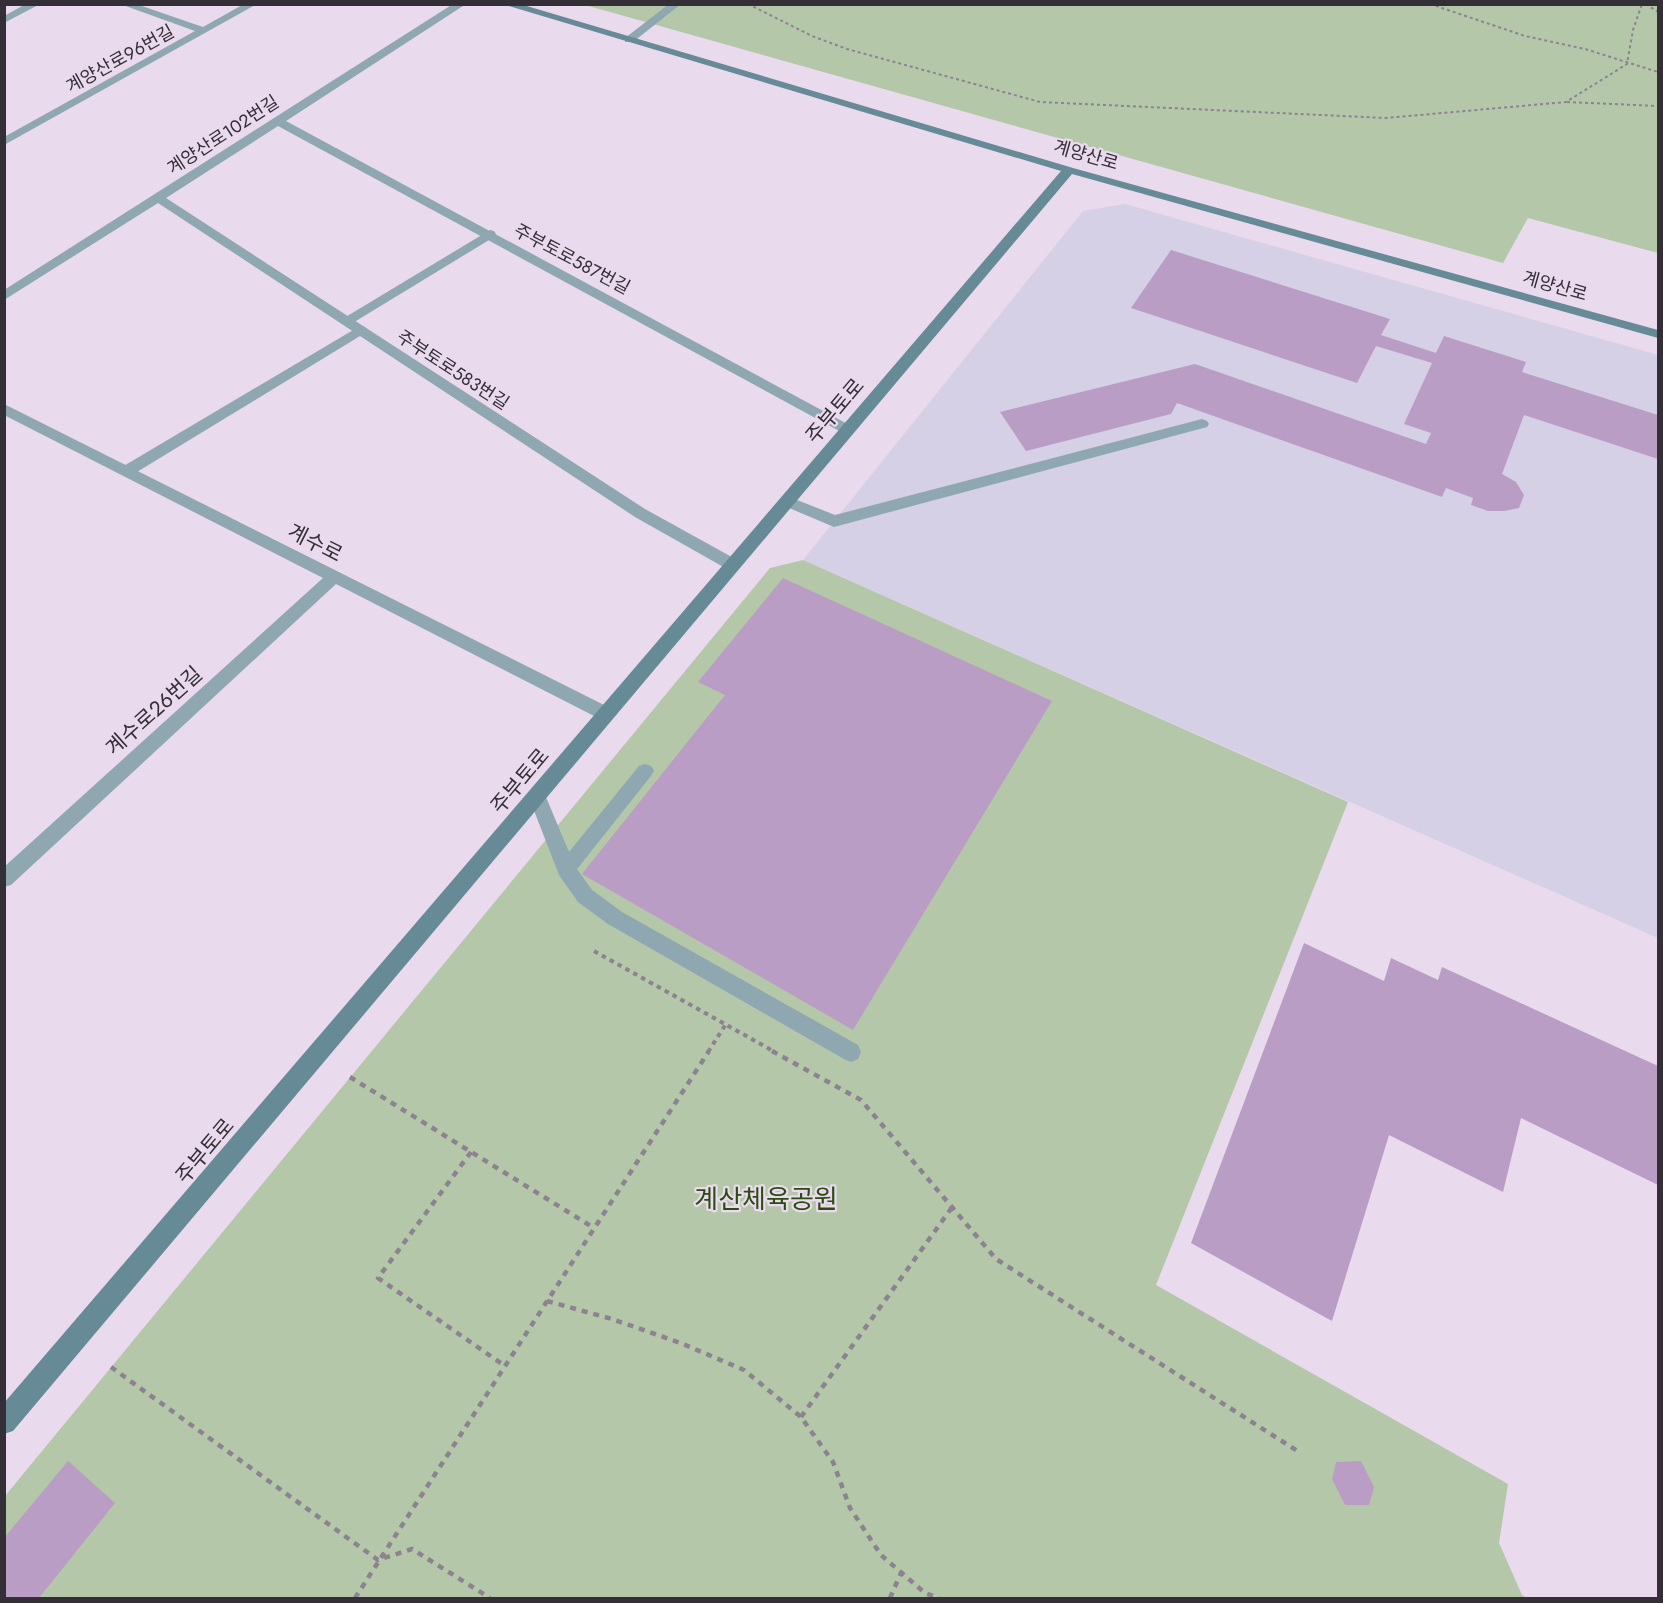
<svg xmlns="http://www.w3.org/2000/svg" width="1663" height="1603" font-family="Jost,'Noto Sans KR',sans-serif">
<rect width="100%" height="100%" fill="#e9daee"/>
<path fill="#d5d0e5" d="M1125,204L1658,355V938L803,560L1083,211Z"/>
<path fill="#b4c7a9" d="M585,5H1658V253L1528,218L1503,263Z
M803,560L1348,802L1156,1285L1508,1484L1499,1543L1522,1595L1527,1598H5V1496L770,568Z"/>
<path fill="#ba9dc4" d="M1171,250L1390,319L1381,335L1436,353L1444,336L1526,362L1522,372L1658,415V459L1524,415L1502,474L1516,482L1524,495L1519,508L1504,511H1488L1471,505L1473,498L1446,488L1442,497L1177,403L1171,414L1026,451L1000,412L1195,364L1426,444L1431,433L1404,424L1432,363L1376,346L1357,383L1131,308Z
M783,578L1052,701L853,1030L582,874L725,695L698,682Z
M1304,943L1384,981L1391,958L1438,980L1442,967L1658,1066V1185L1521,1118L1503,1192L1389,1135L1332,1321L1191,1243Z
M68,1461L115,1503L39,1598H4V1538Z
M1361,1461L1374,1487L1369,1505H1345L1332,1479L1336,1462Z"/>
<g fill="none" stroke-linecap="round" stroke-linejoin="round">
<path stroke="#8c8290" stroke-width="2" stroke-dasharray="3 3" stroke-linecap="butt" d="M748,4L812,36L847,49L1040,102L1386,118L1566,102L1627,64L1633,30L1642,4
M1430,4L1525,36L1585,49L1658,72
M1646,4L1658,12
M1567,102L1658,106"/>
<path stroke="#8c8290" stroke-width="4" stroke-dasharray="4.5 4.5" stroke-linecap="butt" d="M594,951L775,1052
M708,1052L726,1024"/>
<path stroke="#8c8290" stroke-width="4.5" stroke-dasharray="6 6" stroke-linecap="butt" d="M772,1051L861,1100L996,1259L1299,1452
M350,1077L594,1228
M471,1152L378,1278L505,1366
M547,1301L612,1319L683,1344L744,1370L801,1417L833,1462L850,1508L881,1555L925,1593L939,1598
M111,1367L378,1560L412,1549L490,1598
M801,1417L953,1206
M355,1598L709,1051
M890,1598L901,1573"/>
<path fill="#8fa7b0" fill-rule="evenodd" d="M669,4H681L633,42H625V38Z
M490,230L494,231L496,234L494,237L351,324L346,325L339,321Z
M360,326L365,327L367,330L365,333L132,475H122L120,471L122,467Z
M1202,419L1207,421L1209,424L1207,427L834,527L782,505L779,501L782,497L787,496L835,515Z
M645,764L651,766L654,771L651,776L577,869L592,890L622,912L858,1045L861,1052L858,1059L851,1062L844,1059L608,924L578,902L559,875L528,795L531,790L537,787L543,790L569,852L639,766Z"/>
<path fill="#8fa7b0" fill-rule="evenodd" d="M26,4H40L4,23V16Z
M120,4H136L203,27L244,4H257L4,145V137L195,31Z
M453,4H466L286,121L853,427L855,430L853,433H843L278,126L166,198L645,509L739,561L741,565L739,569H727L635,517L158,203L4,300V290Z
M4,404L612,709L615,714L612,719L606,721L600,719L336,584L11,885L4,887V867L323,578L4,415Z"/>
<path fill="#678a97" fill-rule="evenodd" d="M502,4H520L1073,168L1658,330V338L1072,174L13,1431L4,1434V1403L1061,171Z"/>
</g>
<g text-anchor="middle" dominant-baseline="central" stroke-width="4.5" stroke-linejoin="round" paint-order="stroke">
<g font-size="18" fill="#342e36" stroke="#e9daee">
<text transform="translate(120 59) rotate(-29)">계양산로96번길</text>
<text transform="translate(223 135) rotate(-33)">계양산로102번길</text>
<text transform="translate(1086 155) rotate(16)">계양산로</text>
<text transform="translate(572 259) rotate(28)">주부토로587번길</text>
<text transform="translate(1555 286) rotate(16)">계양산로</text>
<text transform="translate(453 370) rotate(33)">주부토로583번길</text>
</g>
<g font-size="21" fill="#342e36" stroke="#e9daee">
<text transform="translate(835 411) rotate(-50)">주부토로</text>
<text transform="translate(315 543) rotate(27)">계수로</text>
<text transform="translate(154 711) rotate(-42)">계수로26번길</text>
<text transform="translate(520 781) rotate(-50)">주부토로</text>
<text transform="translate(205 1151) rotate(-50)">주부토로</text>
</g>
<g font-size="26" fill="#2b4b0f" stroke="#e9daee">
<text x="766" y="1199">계산체육공원</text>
</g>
</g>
<rect width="1663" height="1603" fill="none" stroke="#342e36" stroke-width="12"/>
</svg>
